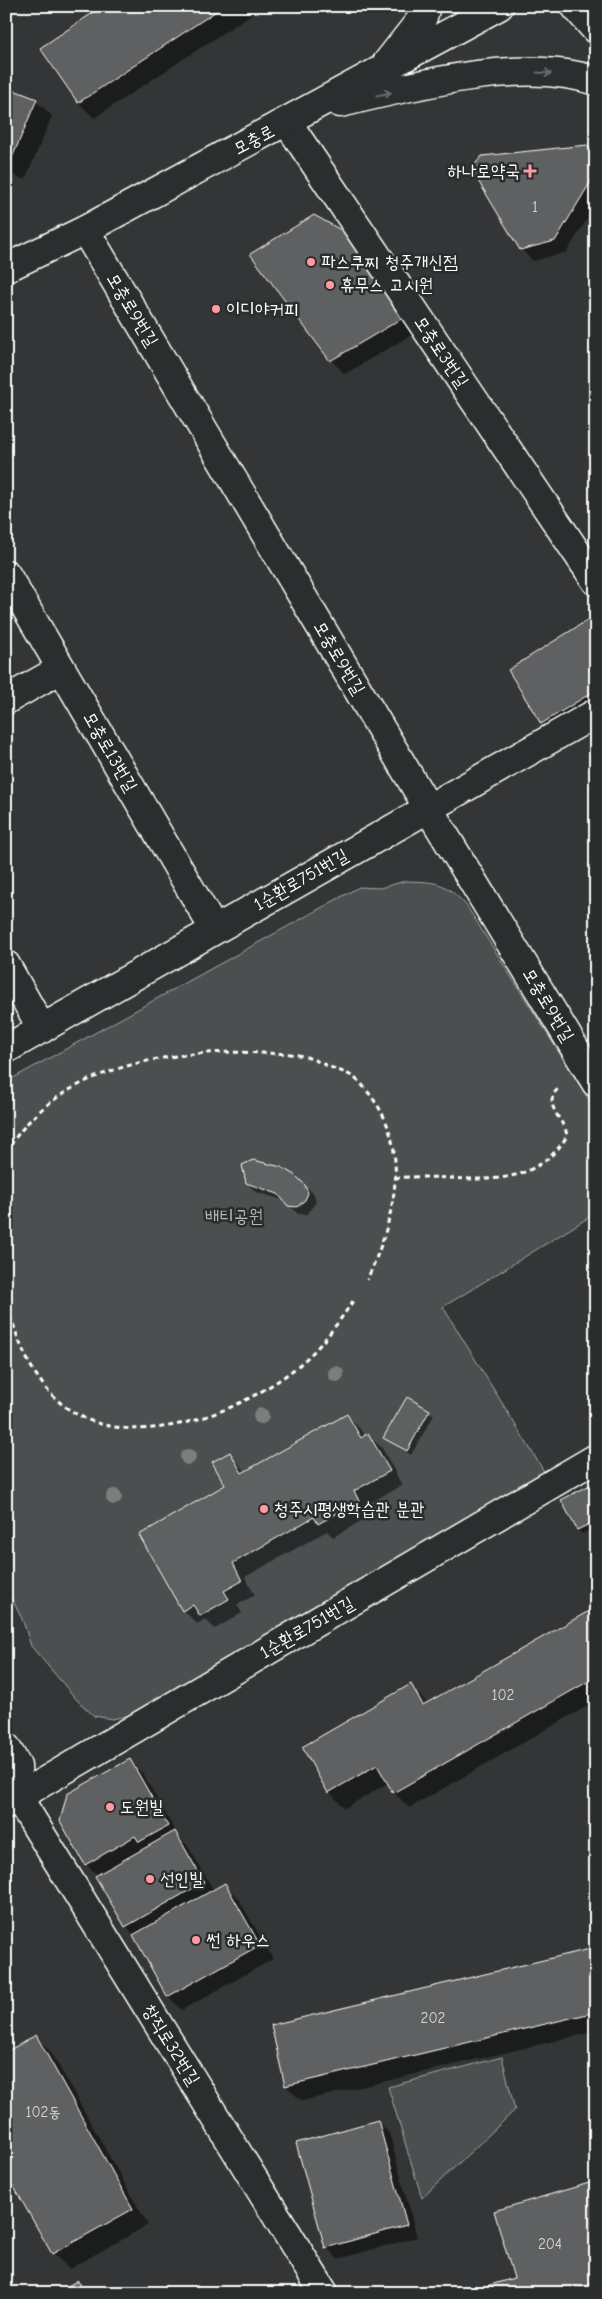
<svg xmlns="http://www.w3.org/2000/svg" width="602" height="2299" font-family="'Comic Neue','Poor Story',sans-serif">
<rect width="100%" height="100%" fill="#333536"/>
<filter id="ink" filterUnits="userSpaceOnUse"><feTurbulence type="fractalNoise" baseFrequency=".02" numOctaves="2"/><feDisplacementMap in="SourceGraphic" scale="10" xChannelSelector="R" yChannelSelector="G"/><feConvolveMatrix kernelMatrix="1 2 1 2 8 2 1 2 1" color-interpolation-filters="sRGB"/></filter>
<g filter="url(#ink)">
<path fill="#4c4f50" stroke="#a6a7a8" d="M405,881C438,882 443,881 466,905L596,1111V1213L443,1307L545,1473L131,1715L112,1719L94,1716L77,1700L31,1646L23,1621L8,1591L6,1555V1082L359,887L380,888Z
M502,2057L515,2110L422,2198L388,2087Z"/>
<path fill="#0007" d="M105,6H264L94,118L79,103Z
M6,88L36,101L52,116L25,180L6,172Z
M587,147L596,156V204L567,252L533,261L521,249Z
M368,253L421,329L345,374L331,360L252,254Z
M591,619L596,624V709L553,735L542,724Z
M247,1183L305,1186L314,1194L316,1202L306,1215L298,1214L286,1201L256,1192Z
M407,1399L434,1415L411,1455L385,1438Z
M347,1415L360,1429L365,1437L368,1435L382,1448L402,1485L366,1505L372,1515L333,1537L327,1531L245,1577L255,1595L237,1605L242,1613L215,1629L205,1619L197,1624L183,1610L227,1486L230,1453L246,1472Z
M596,1484V1527L582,1534L578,1530Z
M596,1608V1701L409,1808L394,1792L388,1783L345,1808L329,1792L411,1686L428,1704Z
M130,1761L143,1774L178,1836L188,1846L214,1891L225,1885L238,1898L273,1959L182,2010L168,1996L135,1936L126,1926L98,1876L86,1864Z
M593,1949L596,1951V2031L302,2101L286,2086Z
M35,2037L51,2052L148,2225L69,2269L53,2253Z
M377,2122L389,2133L417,2237L338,2259L326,2247Z
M596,2183V2293H467L516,2278Z
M78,2282L89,2293H58Z"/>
<path fill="#5f6162" stroke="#fff" d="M103,6H224L78,103L40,48Z
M6,87L37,99L9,165L6,164Z
M587,145L596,157V173L555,241L520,250L471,169L482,156Z
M314,215L355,238L408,315L330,361L250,254Z
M591,618L596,625V690L541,724L508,670Z
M253,1160L281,1167L296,1176L305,1185L308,1193L305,1200L297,1207L288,1206L278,1194L246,1183L242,1165Z
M407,1397L430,1410L407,1451L383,1438Z
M347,1414L361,1438L368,1433L390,1471L354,1491L359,1501L318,1524L314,1517L233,1563L242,1581L224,1591L229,1599L200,1616L193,1605L182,1611L139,1535L225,1485L212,1462L230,1452L242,1473Z
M596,1482V1521L577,1530L561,1500Z
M596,1607V1677L393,1793L377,1765L328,1793L302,1747L411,1684L423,1705Z
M130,1759L168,1826L139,1842L135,1836L85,1865L60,1821L67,1794Z
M175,1831L204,1882L125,1927L95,1876Z
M225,1883L260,1945L167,1997L133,1935Z
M594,1948L596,1956V2012L285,2086L271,2025Z
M36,2035L133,2209L52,2254L6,2173V2052Z
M378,2120L407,2225L325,2248L296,2143Z
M596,2181V2283L563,2293H463L514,2278L494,2211Z
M78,2280L85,2293H56Z"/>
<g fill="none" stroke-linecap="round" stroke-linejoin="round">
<g stroke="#fff" stroke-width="31">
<path id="minor" d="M287,122L596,581
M85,230L428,808L596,1083
M6,574L214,929
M6,700L61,669
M6,965L42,1029
M6,1049L596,713
M6,1747L17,1766L18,1797L324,2293
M6,1804L596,1458"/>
</g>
<g stroke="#fff" stroke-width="31">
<path id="secondary" d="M575,6L596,30
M386,64L423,17L426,6
M340,103C413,86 523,56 596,81
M6,268L85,230L499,6"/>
</g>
<path stroke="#fff" stroke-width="3" stroke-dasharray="5 4" stroke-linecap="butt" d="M6,1153C53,1067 172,1048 260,1053C276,1054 294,1052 309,1058C316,1060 323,1064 330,1067C340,1071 349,1073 357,1080C365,1087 370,1095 376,1103C412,1158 391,1226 367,1280
M395,1178C455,1171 527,1201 567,1136C566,1120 539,1104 560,1087
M6,1298C14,1332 28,1371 53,1396C116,1461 234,1417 293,1370C319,1350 337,1325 355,1298"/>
<use href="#minor" stroke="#2a2d2e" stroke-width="28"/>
<use href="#secondary" stroke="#2a2d2e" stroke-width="28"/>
</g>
<g fill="#7c7e7e">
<circle cx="336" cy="1374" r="8"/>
<circle cx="261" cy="1416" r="8"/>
<circle cx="188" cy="1457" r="8"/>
<circle cx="114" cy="1497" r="8"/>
</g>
<defs><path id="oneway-shaft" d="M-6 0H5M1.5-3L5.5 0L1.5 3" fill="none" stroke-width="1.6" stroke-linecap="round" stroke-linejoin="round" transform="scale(1.25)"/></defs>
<g stroke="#6a6c6d">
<use href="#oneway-shaft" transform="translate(544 73) rotate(4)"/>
<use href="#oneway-shaft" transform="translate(384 94) rotate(-12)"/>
</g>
</g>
<g fill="#ff9aa2" stroke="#2a2d2e" stroke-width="2">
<path d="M527.5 163.5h5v5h5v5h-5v5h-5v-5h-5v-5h5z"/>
<circle cx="311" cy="262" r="5"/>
<circle cx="330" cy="285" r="5"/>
<circle cx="216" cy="309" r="5"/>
<circle cx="264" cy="1509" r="5"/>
<circle cx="110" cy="1807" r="5"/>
<circle cx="150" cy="1879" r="5"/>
<circle cx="196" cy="1940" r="5"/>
</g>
<g text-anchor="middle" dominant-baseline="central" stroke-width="5" stroke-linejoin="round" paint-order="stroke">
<g font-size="15" fill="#d7d8d8">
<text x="535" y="207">1</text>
<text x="503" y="1695">102</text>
<text x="433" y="2018">202</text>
<text x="43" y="2112">102동</text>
<text x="550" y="2244">204</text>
</g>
<g font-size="18" fill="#fff" stroke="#2a2d2e">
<text transform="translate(254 140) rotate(-28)">모충로</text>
<text transform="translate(132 310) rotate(59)">모충로9번길</text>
<text transform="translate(441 352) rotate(56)">모충로3번길</text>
<text transform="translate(339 658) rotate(59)">모충로9번길</text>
<text transform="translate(110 752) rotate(60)">모충로13번길</text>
<text transform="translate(301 880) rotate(-30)">1순환로751번길</text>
<text transform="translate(548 1005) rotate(59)">모충로9번길</text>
<text transform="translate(307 1628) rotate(-30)">1순환로751번길</text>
<text transform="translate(171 2045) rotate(58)">창직로32번길</text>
</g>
<g font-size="18" fill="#fff" stroke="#2a2d2e" text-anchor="start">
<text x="520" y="171" text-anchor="end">하나로약국</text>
<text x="321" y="262">파스쿠찌 청주개신점</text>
<text x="340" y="285">휴무스 고시원</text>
<text x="226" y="309">이디야커피</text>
<text x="274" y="1509">청주시평생학습관 분관</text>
<text x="120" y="1807">도원빌</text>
<text x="160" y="1879">선인빌</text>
<text x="206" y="1940">썬 하우스</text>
</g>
<g font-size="18" fill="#b7b9b9" stroke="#2a2d2e">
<text x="234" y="1216">배티공원</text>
</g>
</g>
<rect width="602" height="2299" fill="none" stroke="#2a2d2e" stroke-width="25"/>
<rect x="12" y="12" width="577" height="2274" fill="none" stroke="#fff" stroke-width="2" filter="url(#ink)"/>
</svg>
